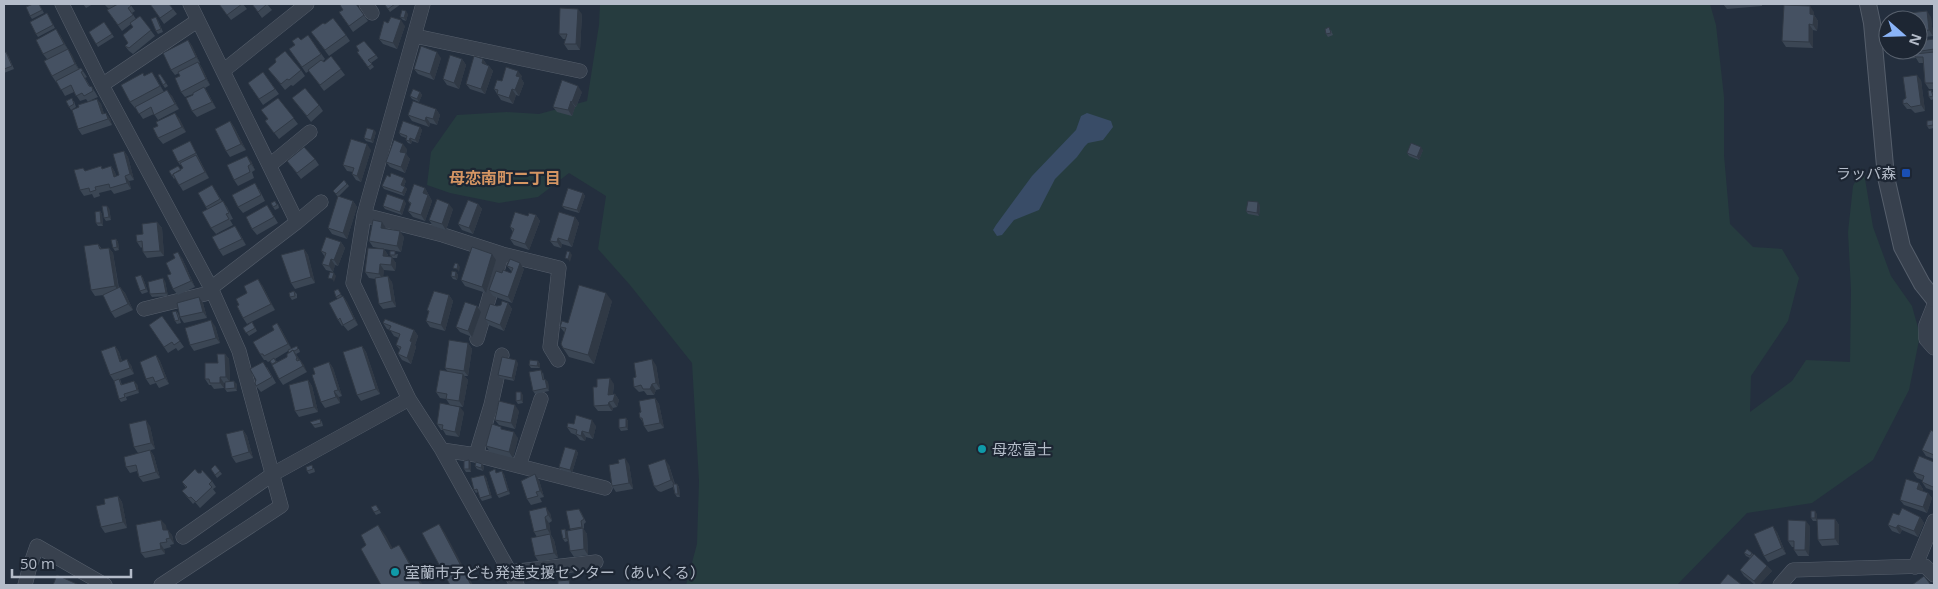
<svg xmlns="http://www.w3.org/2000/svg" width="1938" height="589" font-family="'Open Sans','Noto Sans JP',sans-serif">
<rect width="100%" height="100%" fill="#242f3e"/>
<path fill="#263c3f" d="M600,4H1710L1716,25L1724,97V155L1730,224L1753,247L1782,249L1799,278L1788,321L1751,376L1750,412L1792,381L1806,360L1850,362L1851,290L1848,232L1853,186L1863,167L1873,227L1891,276L1912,306L1920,335L1909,390L1873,460L1812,503L1747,513L1677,585H686L697,544L699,481L692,363L630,285L598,249L606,196L569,173L538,197L499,203L450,193L427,185L431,152L457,115L507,112L539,114L587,101L599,25Z"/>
<path fill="#394c67" d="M1087,113L1111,121L1113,127L1103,140L1088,143L1085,146L1077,157L1055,179L1039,210L1014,220L1002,235L997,236L993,230L996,225L1032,176L1076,130L1081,116Z"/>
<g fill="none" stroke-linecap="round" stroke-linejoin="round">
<g stroke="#565f6c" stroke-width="15">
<path id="minor" d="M62,4L102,85L211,288L239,351L281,506L161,585
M190,4L297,222L211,288
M366,4L372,13
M423,4L364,215L353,283L409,399L442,450L517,585
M415,36L580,71
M223,71L307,4
M102,85L197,21
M270,165L310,132
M364,215L443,235L502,254L559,268L550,347L558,360
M297,222L321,202
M1934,305L1926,325V339L1934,348
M144,309L213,292
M477,339L502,254
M442,450L476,455L605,488
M476,455L491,405L502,355
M519,466L541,399
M183,537L273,474L409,399
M1915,567L1934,521
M510,572L596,562
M25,585L30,566L37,546L105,585
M1780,585L1793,570L1925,566L1934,575"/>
</g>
<g stroke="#565f6c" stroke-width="18">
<path id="tertiary" d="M1868,4L1872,23L1886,177L1902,247L1922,284L1934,299"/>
</g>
<use href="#minor" stroke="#38414e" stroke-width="14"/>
<use href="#tertiary" stroke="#38414e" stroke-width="16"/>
</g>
<path fill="#3b4654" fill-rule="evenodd" d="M33,4H39L44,13L32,19L30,16Z
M83,4H93L86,8Z
M104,4H116L112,8L130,4L135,11L132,13L136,19L140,16L155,36L133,54L129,51L125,46L128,43L133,27L131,24L122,31L107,10L109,9Z
M150,4H169L177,14L164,24Z
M219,4H243L247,9L231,20Z
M252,4H267L272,10L262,18Z
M356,4L368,21L353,32L339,12L343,10Z
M386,4H401L390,12L385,5Z
M1723,4H1762V6L1727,9Z
M1814,12V15L1818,21L1817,31L1813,30V48L1786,47L1782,41Z
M47,13L55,28L38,37L36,34Z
M408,14L406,21L403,20L400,17Z
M582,14L580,50H568L564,44L566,39H563L559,34Z
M1931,17L1933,36L1918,38V20Z
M158,20L163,32L158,34L156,31Z
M104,22L114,37L98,47L89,32Z
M388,23L405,26L397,49L383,44L379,39Z
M1331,30L1333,35L1328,37L1326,34Z
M311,32L346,35L350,41L329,56Z
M60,35L79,69L81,68L87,77L85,78L90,86L92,87L98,97L89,101L97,99L101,104L104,114L106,113L110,119L112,125L82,135L78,129L79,107L88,102L86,99L80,101L74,92L65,96L57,82H56L52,76L47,59L43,54Z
M308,35L325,59L323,61L324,62L331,56L345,75L324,91L309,71L306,73L289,49Z
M1934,39V89H1929L1925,83L1923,63H1919L1916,58L1906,59L1902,54Z
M188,40L192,46L200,63H199L202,68L210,85L205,88L208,93L216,108L197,117L192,111L193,94L185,97L181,92L180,76L179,73L175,75L171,70Z
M357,52L376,55L378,58L371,63L374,67L370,70Z
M4,53L8,55L14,69L4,73Z
M441,58L434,80L418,74L414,69Z
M462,59L466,65L459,89L447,85L443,79Z
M483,59L487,65L489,66L493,71L485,94L470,89L466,84Z
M268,69L301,70L305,76L293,86L291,85L285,90Z
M263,72L279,94L263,105L248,83Z
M160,74L168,86L165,88L163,85Z
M145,76L156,78L164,92L172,96L179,109L158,120L154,114L143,119L135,107V108L130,102Z
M522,76L521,78L524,83L519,96L516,95L513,104L501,100L494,89L502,81Z
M1921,80L1925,111L1915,113L1911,109H1907L1903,104L1906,98Z
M1931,90L1933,93L1934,99L1931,100L1929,97Z
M420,92L422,95L419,102L412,99L410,96Z
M582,92L576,107H575L572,116L557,112L553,107Z
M278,98L298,124L279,139L265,121L267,119Z
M292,98L319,105L323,111L311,122Z
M66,101H74L76,107L71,110Z
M436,109L440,115L437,125L430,123L429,127L412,121L408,115Z
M179,118L186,132L163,144L158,138Z
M1933,120L1934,128L1929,129L1927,126Z
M230,121L234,127L246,150L230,157L226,151Z
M420,127L422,130L418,143L412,141L411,144L408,143L406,140V138L401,136L399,133Z
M376,132L373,143L366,141L364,138Z
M190,141L209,178L183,191L175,178L174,179L169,171L181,170L183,168L181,165H180L178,162Z
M407,149L406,154L410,159L405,173L390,167L386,162Z
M371,150L361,182L356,180L352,174L353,172L347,171L343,165Z
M1423,150L1419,160L1409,156L1407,153Z
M124,151L128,157L134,180L129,181L131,189L114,194L111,190L99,193L100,196L94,198L92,194L84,196L80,190L85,171L101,166L103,169L111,166L115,172L116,176L119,175Z
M315,159L319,165L301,179L287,161Z
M251,161L255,170L252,172L254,178L238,186L234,180Z
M344,180L349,186L338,197L333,191Z
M406,181L404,186L407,189L404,196L384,189L382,186Z
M212,185L222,201L227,207L233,219L230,220L233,225L216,234L211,228L207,209L198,193Z
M425,188L432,201L425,221L413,217L408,211L411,205L408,201Z
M259,189L265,201L243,213L238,207Z
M583,193L585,196L579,213L565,209L562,206Z
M353,201L357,207L347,239L332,234L328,228Z
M406,203L402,215L385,209L383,206Z
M278,204L279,208L275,210L273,207Z
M478,204L482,209L473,234L462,230L458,224Z
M267,205L278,223L257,235L252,229Z
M1260,205L1259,216L1248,214L1246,211Z
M109,208L111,220L106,221L104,218Z
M453,209L446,230L433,226L429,220Z
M100,211L102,214L103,226H98L96,223Z
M536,215L540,221L529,250L514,245L510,239L513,232L510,227Z
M575,217L579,223L572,247L562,244L561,248L554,246L550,241Z
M157,222L162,228L164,256L147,258L143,252L142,247L141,248L137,242L143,234Z
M382,222L386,229L404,237L401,252L373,247L369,241Z
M239,232L246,245L223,256L219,250Z
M116,239L118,242L119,250L115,251L113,248Z
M341,242L345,248L338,266L335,265L333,272L326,270L322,264L325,257L321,251Z
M98,244L102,249L109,248L113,253L119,288L120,287L125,293L133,310L115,318L111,312L104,295L95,296L91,290Z
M304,249L308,255L315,283L295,289L291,283Z
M384,249L388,255L387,257H392L390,255L398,254L397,258H392L396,263L395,271L384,270L383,276L392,282L396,307L383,309L379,304L375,279L369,278L365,272Z
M182,258L195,287L178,295L173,289L171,274Z
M496,260L486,293L465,286L461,280Z
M507,266L524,269L512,303L493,296L489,290L502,273H511L512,272Z
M456,272L458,275L457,280L453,279L451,276Z
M141,275L143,278L148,292L142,294L140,291Z
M165,281L168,296L152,297L150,294Z
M262,285L275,310L247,324L243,318Z
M338,289L342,296H343L347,302L358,325L348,331L343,325L342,326L338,320V299L336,297Z
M294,291L297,294V298L292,300L290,297Z
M449,295L453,301L445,331L430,327L426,321L429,312L427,310Z
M199,297L203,303L207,318L184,323L180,317Z
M612,301L594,364L569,357L563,348L565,333L560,327Z
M508,303L512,309L504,331L489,325L485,319L497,306Z
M477,306L481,312L472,337L460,332L456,327Z
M176,311L178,313L181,323L177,324L175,321Z
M162,316L184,347L178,351L176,348L168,353L149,325Z
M252,322L257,331L249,336L243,328Z
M277,323L281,329L291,348L299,349L300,352L296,354L307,372L283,385L279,379L270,361L268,362L266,360H264L260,354L274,330ZM288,351L289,353L287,357L277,362L275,359Z
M383,323L414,330L418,336L415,345L416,347L411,364L402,360L398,354L400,350L396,345L399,338L394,336L390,330L387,329Z
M215,326L220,343L194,351L190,345Z
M468,343L472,349L468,376H464L468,380L463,407L450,405L446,399L440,398L436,392L448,372L445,368Z
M115,346L119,352L122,361L131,365L134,374L120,379L122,385L137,384L139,393L126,397L127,400L121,402L119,399L114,381L110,375Z
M362,346L366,352L380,394L361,401L357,395Z
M225,354L229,359L230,382L237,384V391L227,392L225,389V383H224V388L214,389L211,385H209L205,379Z
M156,355L160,361L169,384L159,388L156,383L150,385L146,379Z
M538,361L540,364V368H531L529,365Z
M329,362L333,368L342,396L339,397L340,403L325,408L321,402L315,374Z
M518,363L514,381L500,378L498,375Z
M656,365L660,389L656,390L654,395H647L644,391L639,392L634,387L636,377Z
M267,367L276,383L261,392L256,386Z
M543,372L544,379L548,382L549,391L535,394L533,391Z
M308,380L312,386L318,412L299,417L295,411Z
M614,384L613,394H615L619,400L617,407L613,408L612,411H598L594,406Z
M523,395V403L518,404L516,401Z
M655,398L659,404L664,428L648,432L644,426L643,422L640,418Z
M519,411L515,429L499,425L495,420Z
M464,412L459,437L446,435L443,430H441L437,424Z
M626,418L628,421V430L621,431L619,428Z
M320,419L322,422L323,426L315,428L310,422Z
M574,424L596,426L593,439L586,437L585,441L580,440L576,435L571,433L567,427Z
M150,426L155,449L138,453L134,447Z
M243,430L247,436L253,458L236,463L232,457Z
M503,430L518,438L513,458L490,452L486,446Z
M1934,432V459L1926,456L1922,450Z
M150,450L154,456L160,478L143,482L139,477L137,471L130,473L126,467Z
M576,450L578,453L572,473L561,470L559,467Z
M1934,462V491L1926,488L1922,482V480L1917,478L1913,472Z
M471,463V472H466L464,469Z
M482,464L484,467L483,471L477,469L475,466Z
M629,464L633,489L616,492L612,486Z
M215,465L222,474L217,478L211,469Z
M669,465L675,484H677L679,487L680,497H677L675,494L673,487L661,492L658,491L654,486Z
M314,468L315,472L309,474L307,471Z
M198,473L212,481L216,487L213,489L216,493L200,508L195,502L193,504L187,497L182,491L186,488L182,482Z
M497,473L504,474L510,494L499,498L497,495Z
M486,477L492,498L482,501L480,498L478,492L476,493L474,490Z
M539,480L544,497L540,498L542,502L531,505L527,499Z
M1919,483L1923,489L1922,491L1928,493L1932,498L1927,513L1904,505L1900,500Z
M118,496L122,502L127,528L105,533L101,527L105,504Z
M378,508L381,513L376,515L374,512Z
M529,511L550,513L552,521L549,523L551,535L554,540L558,558L539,562L535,556L537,537L534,532Z
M581,512L586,522L584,524V530L587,534L588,555L574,557L570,551L571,530L570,529Z
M1817,514V519H1835L1839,525V545L1822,546L1818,540L1817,521H1813L1811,518Z
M1899,515L1920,517L1924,523L1918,537L1902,530L1900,534L1892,531L1888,525Z
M166,525V530L172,535L174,544L170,545L171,547L164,549L165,554L145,558L141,553Z
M1810,526L1809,556H1798L1794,550V547H1792L1788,541Z
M565,529L567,532L568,541L565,542L563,539Z
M1777,532L1786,554L1768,562L1764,556Z
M1744,553H1752L1754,555L1767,566L1772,571L1759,585H1755L1744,576L1740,570L1750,558L1746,556Z"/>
<path fill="#303945" d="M1810,6L1814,12V16V15L1818,21L1817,31L1813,25L1810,14Z
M578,9L582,14L580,50L576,44Z
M406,11L408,14L406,21L404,18Z
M1927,11L1931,17L1933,36L1929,30Z
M401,20L405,26L397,49L393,43Z
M1809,24L1813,30V48L1809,42Z
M56,29L60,35L68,49L64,44Z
M188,40L192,46L200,63L196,57Z
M68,49L72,55L79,70L75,64Z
M437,52L441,58L434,80L430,74Z
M462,59L466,65L459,89L454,83Z
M483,59L487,65L486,69L482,63Z
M198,62L202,68L210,85L206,79Z
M489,66L493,71L485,94L481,89Z
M518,71L522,76L521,78L524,83L519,96L515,90L516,76Z
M152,72L156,78L164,92L160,86Z
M1917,75L1921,80L1925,111L1921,105Z
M578,86L582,92L576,107L572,102Z
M204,87L208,93L216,108L212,102Z
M512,89L516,95L513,104L509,98Z
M167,90L172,96L179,109L175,104Z
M420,92L422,95L419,102L417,99Z
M97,99L101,104L106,120L102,114Z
M571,101L575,107L572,116L568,110Z
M436,109L440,115L437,125L433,119Z
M106,113L110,119L112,125L108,119Z
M175,113L179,118L186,132L182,127Z
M426,117L430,123L429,127L425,121Z
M230,121L234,127L246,150L241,144Z
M420,127L422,130L418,143L415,140Z
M374,130L376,132L373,143L371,140Z
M410,138L412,141L411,144L409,141Z
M367,144L371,150L361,182L357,176Z
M403,144L407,149L406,154L410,159L405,173L401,167L400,152Z
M1421,147L1423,150L1419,160L1417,157Z
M124,151L128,157L134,180L130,174Z
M196,155L200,161L209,178L205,172Z
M247,156L251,161L255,170L251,164Z
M111,166L115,172L118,183L114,177Z
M125,176L129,181L131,189L127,183Z
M404,178L406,181L403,188L401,185Z
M405,187L407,189L404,196L402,193Z
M425,188L432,201L425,221L421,215L423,193Z
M583,193L585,196L579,213L577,210Z
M404,200L406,203L402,215L400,212Z
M353,201L357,207L347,239L343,233Z
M1258,202L1260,205L1259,216L1257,213Z
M449,204L453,209L446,230L442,224Z
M478,204L482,209L473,234L469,228Z
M107,206L109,208L111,220L109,217Z
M100,211L102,214L103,226L101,223Z
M536,215L540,221L529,250L525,244Z
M575,217L579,223L572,247L568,241Z
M157,222L162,228L164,256L160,251Z
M382,222L386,228L385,233L381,228Z
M235,226L239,232L246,245L242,239Z
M400,231L404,237L401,252L397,246Z
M558,238L562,244L561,248L557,242Z
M116,239L118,242L119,250L117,247Z
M341,242L345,248L338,266L334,260Z
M109,248L113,253L119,292L115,286Z
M304,249L308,255L315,283L311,277Z
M384,249L388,255L387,262L383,256Z
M178,252L182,258L195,287L191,281Z
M570,252L572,255L570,262L568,259Z
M492,254L496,260L486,293L482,287Z
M392,257L396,263L395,271L391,265Z
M331,259L335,265L333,272L329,266Z
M520,263L524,269L512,303L508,297Z
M380,264L384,270L383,279L379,274Z
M458,264L460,267L459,272L457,269Z
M456,272L458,275L457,280L455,277Z
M334,273L336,276L334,282L332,279Z
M141,275L143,278L148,292L146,289Z
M388,276L392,282L396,307L392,301Z
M163,278L165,281L168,296L166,293Z
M258,279L262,285L275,310L271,304Z
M120,287L125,293L133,310L128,304Z
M606,293L612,301L594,364L588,355Z
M449,295L453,301L445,331L441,325Z
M343,296L347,302L358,325L354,319Z
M199,297L203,303L207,318L203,312Z
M508,303L512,309L504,331L500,325Z
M477,306L481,312L472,337L468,331Z
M211,320L215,326L220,343L216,338Z
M277,323L281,329L292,349L288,344Z
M414,330L418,336L415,345L416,347L411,364L407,358L410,341Z
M468,343L472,349L468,376L464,371Z
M115,346L119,352L124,368L120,362Z
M362,346L366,352L380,394L376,389Z
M293,350L304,365L307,372L297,358Z
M225,354L229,359L230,382L226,377Z
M156,355L160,361L169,384L165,378Z
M127,359L131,365L134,374L130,368Z
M652,359L656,365L660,389L656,383Z
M516,360L518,363L514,381L512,378Z
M538,361L540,364V368L537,366Z
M329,362L333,368L342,396L338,390Z
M463,374L468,380L463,407L459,401Z
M220,377L224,383V388L220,383Z
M610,378L614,384L612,400L608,395Z
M545,379L548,382L549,391L547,388Z
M308,380L312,386L318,412L314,407Z
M134,381L137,384L139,393L137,390Z
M234,381L237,384V391L235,388Z
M652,384L656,390L654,395L650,389Z
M334,391L339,397L340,403L336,397Z
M521,392L523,395V403L521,400Z
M615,394L619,400L617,407L613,401Z
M655,398L659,404L664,428L660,423Z
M609,402L613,408L612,411L608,405Z
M515,405L519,411L515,429L511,423Z
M460,407L464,412L459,437L455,432Z
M626,418L628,421V430L626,427Z
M146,420L150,426L155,449L151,443Z
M592,420L596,426L593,439L589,433Z
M243,430L247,436L253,458L249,452Z
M582,431L586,437L585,441L581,436Z
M514,432L518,438L513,458L509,452Z
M150,450L154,456L160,478L156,472Z
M576,450L578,453L572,473L570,470Z
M625,458L629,464L633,489L629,483Z
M665,459L669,465L675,486L671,480Z
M469,460L471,463V472L469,469Z
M482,464L484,467L483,471L481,468Z
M502,471L504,474L510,494L508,491Z
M535,474L539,480L544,497L540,491Z
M484,475L486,477L492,498L490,495Z
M1919,483L1923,489L1921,495L1917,489Z
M677,484L679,487L680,497L678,494Z
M1928,493L1932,498L1927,513L1923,507Z
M118,496L122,502L127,528L123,522Z
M546,507L550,513L552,521L548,515Z
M1815,511L1817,514V521L1815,518Z
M545,517L549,523L551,535L547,529Z
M1920,517L1924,523L1918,537L1914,531Z
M1835,519L1839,525V545L1835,539Z
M161,520L166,525L168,536L163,530Z
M1806,521L1810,526L1809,556L1805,550Z
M439,524L445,533L473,585H471Z
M378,525L386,536L399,560L391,549Z
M1898,525L1902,530L1900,534L1896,528Z
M1773,526L1777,532L1786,554L1782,548Z
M583,528L587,534L588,555L584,549Z
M565,529L567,532L568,541L566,538Z
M168,530L172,535L174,544L170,538Z
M550,534L554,540L558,558L554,553Z
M160,543L164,549L165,554L161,549Z
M399,545L406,556L423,585H421Z
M1767,566L1772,571L1759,585H1756L1754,581Z"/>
<path fill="#455162" stroke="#303945" d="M33,4H39L42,10L30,16L26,7Z
M118,4H129L131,6L128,8L133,15L118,25L107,10Z
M150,4H169L173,9L160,18Z
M219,4H242L227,15Z
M252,4H267L258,12Z
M342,4H356L364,15L349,26L339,12L343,10L340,5Z
M386,4H395L388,9L385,5Z
M1784,5L1810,6V14L1814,15L1813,25L1809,24V42L1782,41Z
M560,8L578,9L576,44H564L567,34H559Z
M402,10L406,11L404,18L400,17Z
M1927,11L1929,30L1918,31V20H1891V15Z
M47,13L53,25L36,34L30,22Z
M140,16L151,30L129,48L125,46L128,43L123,35L133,27L130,23Z
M156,17L161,29L156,31L151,19Z
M391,17L401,20L393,43L379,39L384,21L388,23Z
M333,18L346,35L325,50L311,32L323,23L325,24Z
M104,22L112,34L96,44L89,32Z
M1329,27L1331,33L1326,34L1325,29Z
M56,29L64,44L43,54L36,40Z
M308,35L321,54L302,67L289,49L295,45L292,41L298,37L301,40Z
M1934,39V49L1902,54V50H1918V41Z
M188,40L196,57L171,70L163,53Z
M364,41L376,55L368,60L372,64L368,67L357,52L359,51L356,46Z
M421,46L437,52L430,74L414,69Z
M68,49L75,64L52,76L44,61Z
M285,51L301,70L289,80L287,79L281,84L268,69L276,62L275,59Z
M6,52L12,66L4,69V53Z
M1934,52V83H1925L1923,57H1915V54Z
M450,55L462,59L454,83L443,79Z
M331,56L341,69L320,85L308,70L321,60L324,62Z
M474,56L483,59L482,63L489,66L481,89L466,84Z
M198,62L206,79L181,92L175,78L180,76L178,72Z
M506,67L518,71L516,76L520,77L515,90L512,89L509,98L497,94L498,90L494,89L497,80L502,81Z
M81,68L83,71L81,72L89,86L92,87L93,91L84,96L82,93L76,96L71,85L61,90L56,81Z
M152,72L160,86L130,102L121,85L143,73L144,76Z
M263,72L275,89L259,99L248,83Z
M160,74L166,83L163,85L158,75Z
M1917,75L1921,105L1911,107L1907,103L1903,104V100L1906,98L1903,77Z
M562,80L578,86L572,102L571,101L568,110L553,107Z
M204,87L212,102L192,111L186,98L193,95V93Z
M305,88L319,105L307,116L292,98Z
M413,89L420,92L417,99L410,96Z
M167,90L175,104L154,115L151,107L139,114L135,107Z
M1931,90L1933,96L1929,97L1928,91Z
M72,98L74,104L69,107L66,101Z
M278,98L294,118L274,133L265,121L268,119L261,110Z
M97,99L102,114L106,113L108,119L78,129L72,110L79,107L78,105Z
M413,101L436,109L433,119L426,117L425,121L408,115Z
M175,113L182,127L158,138L153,128L158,126L156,122Z
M1933,120V125L1927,126V121Z
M230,121L241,144L226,151L215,129Z
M403,121L420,127L415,140L410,138L409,141L406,140L407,136L399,133Z
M367,128L374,130L371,140L364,138Z
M351,139L367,144L357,176L352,174L354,168L343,165Z
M394,140L403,144L400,152L406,153L401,167L386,162Z
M190,141L196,153L178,162L172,150Z
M1411,143L1421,147L1417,157L1407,153Z
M304,147L315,159L297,173L287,161Z
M124,151L130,174L125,176L127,183L110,188L109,184L95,187L96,190L90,192L89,188L80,190L74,170L83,168L85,171L101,166L102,169L111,166L114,177L119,175L113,154Z
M196,155L205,172L179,185L173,174L183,168L180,163Z
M247,156L251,164L248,166L250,172L234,180L227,165Z
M178,166L181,170L173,174V175L172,176L169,171Z
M391,173L404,178L401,185L405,187L402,193L382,186L387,175L390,177Z
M344,180L347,184L336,194L333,191Z
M255,183L261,195L238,207L232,195Z
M414,184L425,188L423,193L428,195L421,215L408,211L411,203L408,201Z
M212,185L220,199L206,207L198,193Z
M568,188L583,193L577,210L562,206Z
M387,194L404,200L400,212L383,206Z
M338,196L353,201L343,233L328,228Z
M437,199L449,204L442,224L429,220Z
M468,200L478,204L469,228L458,224Z
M223,201L229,213L226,214L229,219L211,228L202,212Z
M275,201L277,205L273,207L271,203Z
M1248,201L1258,202L1257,213L1246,211Z
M267,205L274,217L252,229L246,217Z
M102,206H107L109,217L104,218Z
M100,211L101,223H96L95,212Z
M515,212L528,216L529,213L536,215L525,244L510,239L514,229L510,227Z
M559,212L575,217L568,241L558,238L557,242L550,241Z
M373,220L382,222L381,228L400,231L397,246L369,241Z
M157,222L160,251L143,252L142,241L137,242L136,235L143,234L142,224Z
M235,226L242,239L219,250L212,237Z
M326,237L341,242L334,260L331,259L329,266L322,264L326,253L321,251Z
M116,239L117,247L113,248L111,240Z
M98,244L100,249L109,248L115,286L91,290L84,246Z
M472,247L492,254L482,287L461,280Z
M368,248L384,249L383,256L392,257L391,265L380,264L379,274L365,272Z
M304,249L311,277L291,283L281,255Z
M390,251H395V255H390Z
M567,251L570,252L568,259L565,258Z
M178,252L191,281L173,289L167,275L171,274L166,263L175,258L173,254Z
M510,259L520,263L508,297L489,290L496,271L502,273L503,270L511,273L513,268L507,266Z
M455,263L458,264L457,269L453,268Z
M452,271L456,272L455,277L451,276Z
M330,272L334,273L332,279L328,278Z
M141,275L146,289L140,291L135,277Z
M388,276L392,301L379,304L375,278Z
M163,278L166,293L150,294L148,282Z
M258,279L271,304L243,318L237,306L239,305L236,299L247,293L244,286Z
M579,285L606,293L588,355L563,348L561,344L566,328L560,327L562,321L568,323Z
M120,287L128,304L111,312L103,295Z
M338,289L341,294L336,297L334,291Z
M294,291L295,296L290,297L289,293Z
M434,291L449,295L441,325L426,321L429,311L427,310Z
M343,296L354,319L343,325L340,318L338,320L329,303Z
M199,297L203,312L180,317L177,303Z
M502,301L508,303L500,325L485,319L490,304L497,306L501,305Z
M465,302L477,306L468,331L456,327Z
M176,311L179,320L175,321L172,312Z
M162,316L180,341L174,345L172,342L164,347L149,325Z
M385,319L414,330L410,341L412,342L407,358L398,354L401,347L396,345L400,334L389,330L391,326L383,323Z
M211,320L216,338L190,345L185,328Z
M252,322L255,328L246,333L243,328Z
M277,323L288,344L264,356L263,354H260L253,342L274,330L272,326Z
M449,340L468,343L464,371L445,368Z
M115,346L120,362L127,359L130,368L110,375L101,351Z
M297,346L298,349L294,351L293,350L289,353L288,350Z
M362,346L376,389L357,395L343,352Z
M293,350L297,358L296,359L297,361L300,360L303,366L279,379L272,365L287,357V354Z
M217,354H225L226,377H220V383H210L209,379H205V363H218Z
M156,355L165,378L155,382L153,377L146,379L140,362Z
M502,357L516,360L512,378L498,375Z
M274,358L276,362L272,364L270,361Z
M652,359L656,383L652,384L650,389H643L641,385L634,387L633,378L636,377L634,363Z
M530,360L538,361L537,366L529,365Z
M263,362L272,377L256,386L255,383L256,380L250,369Z
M329,362L338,390L334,391L336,397L321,402L312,375L315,374L313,368Z
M440,370L463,374L459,401L446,399L447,394L436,392Z
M541,370L543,380L545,379L547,388L533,391L529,372Z
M610,378L608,395L615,394L613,401L609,402L608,405L594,406L593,387H597V379Z
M119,379L121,385L134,381L137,390L124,394L125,397L119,399L114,381Z
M308,380L314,407L295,411L289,385Z
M234,381L235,388L225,389V382Z
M516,392H521V400L516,401Z
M655,398L660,423L644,426L642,418H640L639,413L641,412L639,401Z
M499,401L515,405L511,423L495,420Z
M440,403L460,407L455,432L442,429L443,425L437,424Z
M576,415L592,420L589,433L582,431L581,436L576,434L577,430L567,427L568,423L574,424Z
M626,418V427L619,428V419Z
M320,419L321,423L313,425L310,422Z
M146,420L151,443L134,447L129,424Z
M492,424L501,427V429L514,432L509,452L486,446Z
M243,430L249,452L232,457L226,434Z
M1931,430L1934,432V455L1922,450Z
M565,447L576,450L570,470L559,467Z
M150,450L156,472L139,477L136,465L126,467L124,457Z
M1919,456L1934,462V484L1933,487L1922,482L1924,476L1913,472Z
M625,458L629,483L612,486L609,465L619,463L618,460Z
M665,459L671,480L657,486H654L648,465Z
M469,460V469H464V461Z
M476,462L482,464L481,468L475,466Z
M215,465L220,471L215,475L211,469Z
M312,465L313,469L307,471L306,467Z
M195,469L198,473H201L202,470L212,481L209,484L212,487L196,502L191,497L189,498L182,491L187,487L182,482Z
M495,469L496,473L502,471L508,491L497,495L489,472Z
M535,474L540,491L536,492L538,496L527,499L521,481Z
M484,475L490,495L480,498L477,489L474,490L471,478Z
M1906,479L1919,483L1917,489L1928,493L1923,507L1900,500Z
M673,484H677L678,494H675Z
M118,496L123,522L101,527L96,506L105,504L104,499Z
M376,505L379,510L374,512L371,507Z
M546,507L548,515L545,517L547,529L534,532L529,511Z
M1902,508L1920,517L1914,531L1898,525L1896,528L1888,525L1893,513L1899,515Z
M579,509L584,519L581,521L582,527L570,529L566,511Z
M1811,511H1815V518H1811Z
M1817,519H1835V539L1818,540Z
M161,520L163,530H168L170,538L166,539L167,542L160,543L161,549L141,553L136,525Z
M1788,520L1806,521L1805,550H1794V541H1788Z
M439,524L471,585H450L422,533Z
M378,525L391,549L399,545L421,585H381L361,549L366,545L361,535Z
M1773,526L1782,548L1764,556L1754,534Z
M583,528L584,549L570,551L567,531Z
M565,529L566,538L563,539L561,530Z
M550,534L554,553L535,556L531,538Z
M1747,549L1752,553L1750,556L1744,553Z
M1754,554L1767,566L1754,581L1740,570Z
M1728,574L1742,585H1719Z
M57,575L79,585H53Z
M1924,576L1931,585H1912Z
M569,580L570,585H558V581Z"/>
<rect fill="#1a4fb4" stroke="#1d2633" stroke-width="2" x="1901" y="168" width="10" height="10" rx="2.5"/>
<g fill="#0f9aa8" stroke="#1d2633" stroke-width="2">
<circle cx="982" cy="449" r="5"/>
<circle cx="395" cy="572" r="5"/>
</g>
<g text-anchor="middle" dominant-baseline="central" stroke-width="4.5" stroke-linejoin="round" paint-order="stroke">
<g font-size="15" fill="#b4bcc9" stroke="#1d2633" text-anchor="start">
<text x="1896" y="173" text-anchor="end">ラッパ森</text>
<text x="992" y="449">母恋富士</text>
<text x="405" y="572">室蘭市子ども発達支援センター（あいくる）</text>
</g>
<g font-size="16" font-weight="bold" fill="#d59563" stroke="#1d2633">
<text x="505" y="178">母恋南町二丁目</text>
</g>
</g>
<rect width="1938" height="589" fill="none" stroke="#b4bcc9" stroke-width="10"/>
<g transform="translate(1903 35) rotate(110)"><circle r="24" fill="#1d2633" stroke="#59626f"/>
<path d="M0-4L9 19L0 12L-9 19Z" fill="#8ab4f8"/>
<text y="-8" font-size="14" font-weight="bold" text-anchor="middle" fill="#b4bcc9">N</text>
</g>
<path d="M12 569v8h119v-8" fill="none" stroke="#b4bcc9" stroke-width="2.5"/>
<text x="20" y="569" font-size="15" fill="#b4bcc9" stroke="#1d2633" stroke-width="4" paint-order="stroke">50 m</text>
</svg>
